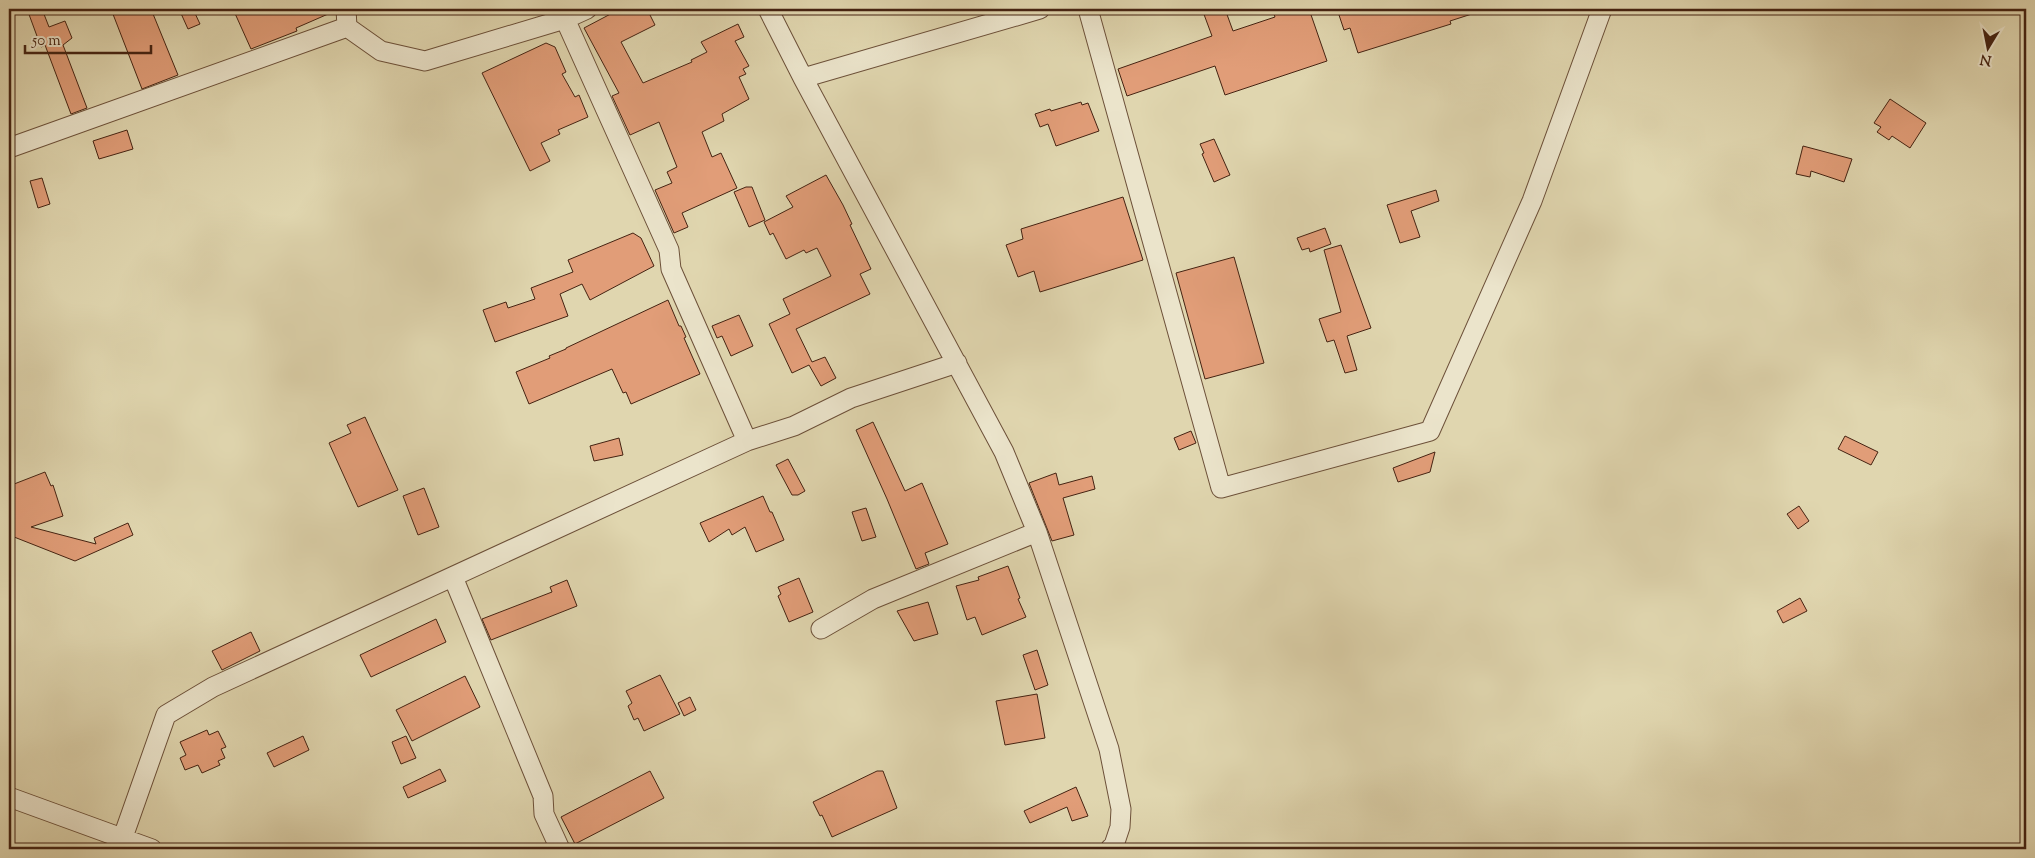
<svg xmlns="http://www.w3.org/2000/svg" width="2035" height="858" font-family="'Sorts Mill Goudy',serif">
<rect width="100%" height="100%" fill="#e0d6af"/>
<filter id="stains"><feTurbulence type="fractalNoise" baseFrequency=".004" numOctaves="4"/><feColorMatrix values="0 0 0 0 .2 0 0 0 0 .09 0 0 0 0 .02 0 0 0 .5 -.17"/></filter>
<radialGradient id="worn" r=".72"><stop offset=".6" stop-color="#630" stop-opacity="0"/><stop offset="1" stop-color="#630" stop-opacity=".3"/></radialGradient>
<path fill="#e19d78" stroke="#452312" d="M27,9H42L49,27L65,21L72,38L63,45L87,108L71,114L45,45L41,47Z
M111,9H151L178,75L142,89Z
M179,9H193L200,24L188,29Z
M233,9H335V11L296,28L297,31L251,49Z
M620,9H647L655,25L621,42L643,83L692,62L691,60L707,52L701,42L738,24L744,37L735,41L749,66L743,69L746,74L739,77L749,99L722,114L724,121L702,132L712,157L721,153L737,188L682,213L688,227L674,233L655,190L672,183L667,172L677,167L659,122L630,135L612,96L619,93L584,28Z
M1202,9H1225L1233,31L1275,17L1272,9H1309L1327,61L1225,95L1215,66L1127,96L1118,69L1212,36Z
M1337,9H1478V12L1450,21L1451,24L1358,53L1350,28L1344,30Z
M546,43L555,47L566,72L562,74L575,97L579,95L588,117L558,130L560,134L541,143L550,161L530,171L482,73Z
M1890,99L1926,123L1910,148L1892,136L1889,140L1877,132L1881,127L1874,123Z
M1081,102L1082,105L1088,103L1099,131L1056,146L1048,124L1040,127L1035,114L1050,109L1051,111Z
M127,130L133,149L99,159L93,141Z
M1214,139L1230,175L1214,182L1202,154L1204,153L1200,144Z
M1803,146L1852,159L1844,182L1811,171L1810,177L1796,174Z
M826,175L843,205L852,224L850,225L871,269L860,274L870,294L796,329L812,362L825,357L836,378L821,386L809,365L792,373L769,324L790,314L783,299L831,276L817,248L806,253L804,250L786,259L773,233L770,235L764,222L793,207L786,196Z
M42,178L50,204L38,208L30,181Z
M746,187H752L765,220L749,227L734,192Z
M1436,190L1439,201L1411,211L1420,237L1400,243L1387,205Z
M1123,197L1143,260L1040,292L1034,271L1018,277L1006,245L1023,239L1021,229Z
M1325,228L1331,244L1310,252L1309,248L1302,250L1297,238Z
M633,233L641,238L654,266L590,300L582,284L560,294L568,316L495,342L483,310L506,302L508,308L535,299L531,288L573,272L568,260Z
M1341,245L1371,328L1347,336L1357,370L1345,373L1334,340L1327,342L1319,319L1341,312L1324,250Z
M1234,257L1264,363L1205,379L1176,273Z
M668,300L679,326H681L686,337L684,338L700,374L631,404L626,392L623,393L612,369L529,404L516,372L550,358L549,356L566,349V348Z
M739,315L753,346L731,356L722,336L717,338L712,326Z
M365,417L398,490L358,507L329,443L351,433L347,425Z
M873,422L905,491L922,483L948,544L925,553L929,564L916,569L887,499L856,430Z
M1191,431L1196,443L1179,450L1174,438Z
M1845,436L1878,452L1871,465L1838,449Z
M619,438L623,455L594,461L590,446Z
M1435,452L1430,472L1398,482L1393,468Z
M788,459L805,491L798,495H792L776,465Z
M45,472L51,486L53,485L63,516L31,527L96,544L94,538L128,523L133,535L75,561L9,535V486Z
M1056,473L1059,485L1092,476L1095,489L1063,498L1074,535L1052,541L1029,483Z
M424,488L439,527L418,535L403,496Z
M763,496L770,512H772L784,540L756,552L745,527L732,535L729,529L709,542L700,523Z
M1799,506L1809,521L1798,529L1787,514Z
M866,508L876,537L862,541L852,512Z
M1008,566L1020,598L1018,599L1026,617L982,635L975,617L967,620L956,586L979,580L978,577Z
M799,578L813,612L789,622L778,596L781,594L778,587Z
M567,580L577,606L491,640L482,619L552,592L550,587Z
M1800,598L1807,611L1783,623L1777,611Z
M928,602L938,634L914,641L897,611Z
M436,619L446,642L371,677L360,655Z
M251,632L260,651L222,670L212,651Z
M1037,650L1048,685L1035,690L1023,655Z
M660,675L680,714L644,731L638,718L634,720L628,706L632,703L626,691Z
M465,676L480,707L412,741L396,710Z
M1037,694L1045,738L1005,745L996,701Z
M690,697L696,710L684,716L678,703Z
M207,730L209,735L218,731L226,747L221,749L225,758L218,761L220,765L202,773L198,765L185,770L180,758L186,755L180,742Z
M303,736L309,750L274,767L267,753Z
M406,736L416,758L401,764L392,742Z
M440,769L446,781L408,798L403,787Z
M650,771L664,798L575,844L561,817Z
M877,771H883L897,808L832,837L822,815L820,816L813,802Z
M1076,787L1088,816L1072,821L1067,807L1030,823L1024,811Z"/>
<g fill="none" stroke-linecap="round" stroke-linejoin="round">
<g stroke="#6c5039" stroke-width="21">
<path id="minor" d="M346,9L347,27
M768,9L803,78L1004,452L1037,532L1109,749L1121,809L1120,827L1114,845L1110,849
M1088,9L1221,488L1430,431L1532,201L1602,9
M565,19L669,250L671,269L747,441
M347,27L381,51L425,61L565,19L587,9
M803,78L1040,9
M9,148L347,27
M453,577L543,796L544,814L560,849
M821,629L873,599L1037,532
M9,797L152,849
M123,837L166,715L213,687L747,441L794,426L851,398L957,363"/>
</g>
<use href="#minor" stroke="#ebe4cb" stroke-width="19"/>
</g>
<rect width="2035" height="858" fill="none" stroke="#e0d6af" stroke-width="30"/>
<rect x="10" y="10" width="2015" height="838" fill="none" stroke="#452312" stroke-width="2.5"/>
<rect x="15" y="15" width="2005" height="828" fill="none" stroke="#452312"/>
<g transform="translate(1988 48) rotate(190)" stroke="#ebe4cb" stroke-width="4" paint-order="stroke">
<path d="M0-4L9 19L0 12L-9 19Z" fill="#452312"/>
<text y="-8" font-size="14" font-weight="bold" text-anchor="middle" fill="#452312">N</text>
</g>
<path d="M25 45v8h126v-8" fill="none" stroke="#452312" stroke-width="2.5"/>
<text x="32" y="45" font-size="15" fill="#452312" stroke="#ebe4cb" stroke-width="4" paint-order="stroke">50 m</text>
<rect width="100%" height="100%" filter="url(#stains)"/>
<rect width="100%" height="100%" fill="url(#worn)"/>
</svg>
